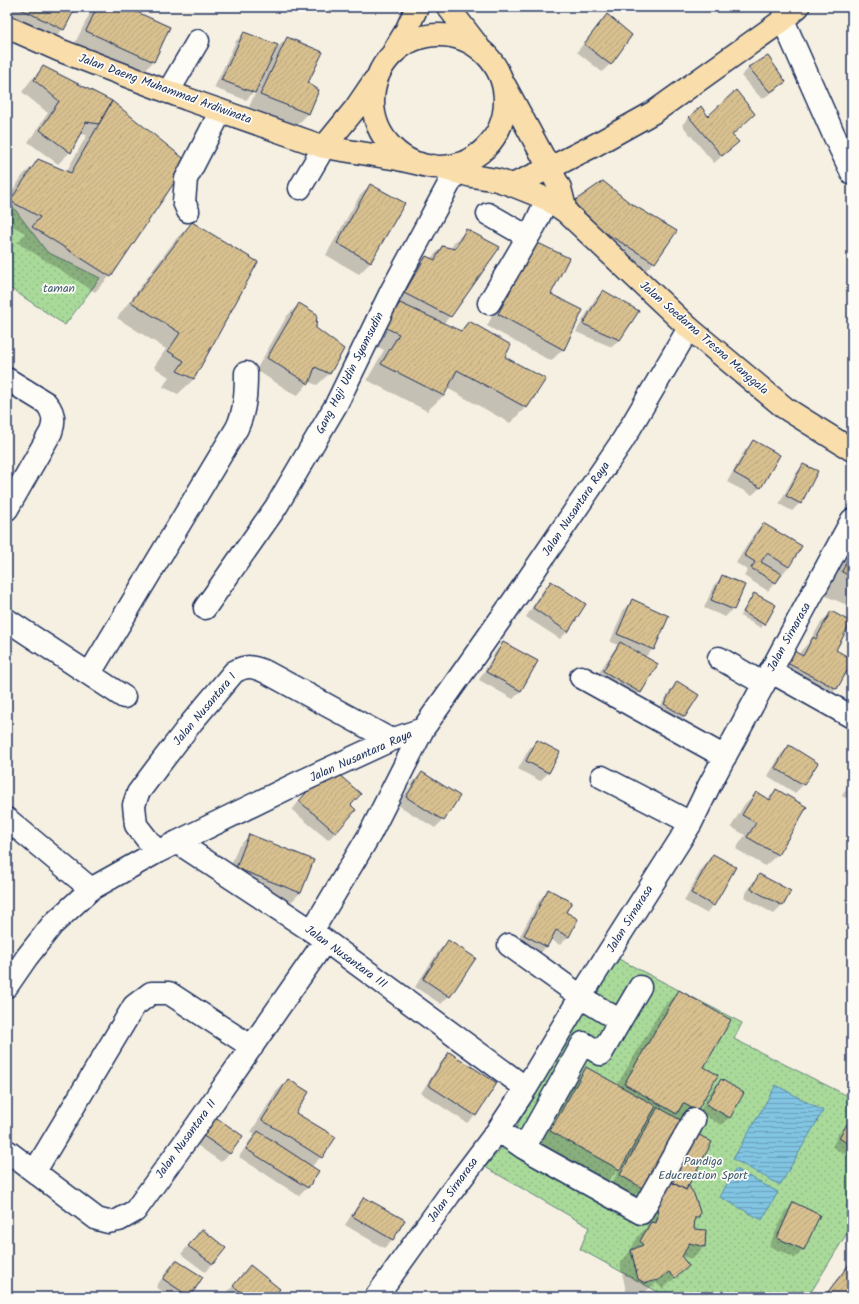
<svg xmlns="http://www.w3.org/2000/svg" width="859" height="1304" font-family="Kalam,sans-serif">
<defs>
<pattern id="park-dots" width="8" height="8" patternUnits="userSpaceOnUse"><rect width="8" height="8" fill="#a9da9a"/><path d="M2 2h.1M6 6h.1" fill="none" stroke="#91bb87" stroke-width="1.8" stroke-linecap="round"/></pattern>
<pattern id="water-rules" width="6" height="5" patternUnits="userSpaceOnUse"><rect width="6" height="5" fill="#81c5e2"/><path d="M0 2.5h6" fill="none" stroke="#69a0ba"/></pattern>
<pattern id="building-hatch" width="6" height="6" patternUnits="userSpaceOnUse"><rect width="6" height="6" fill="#d8c08f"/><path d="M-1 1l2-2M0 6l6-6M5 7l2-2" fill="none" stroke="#b9a57e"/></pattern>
</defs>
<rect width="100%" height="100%" fill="#f6f0e2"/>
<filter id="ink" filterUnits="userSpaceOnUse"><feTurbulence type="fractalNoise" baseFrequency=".025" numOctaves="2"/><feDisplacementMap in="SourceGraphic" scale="8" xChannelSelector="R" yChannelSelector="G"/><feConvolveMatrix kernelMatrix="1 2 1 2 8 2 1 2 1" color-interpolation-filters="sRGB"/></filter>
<g filter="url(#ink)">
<path fill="url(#park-dots)" stroke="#62847c" d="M7,199L47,252L100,278L65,325L7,286Z
M617,958L742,1023L734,1039L852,1098V1225L808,1297H667L580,1249L589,1227L485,1167L509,1139L589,1002Z"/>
<path fill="url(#water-rules)" stroke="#5889ad" d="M776,1085L823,1111L780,1185L733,1159Z
M735,1169L778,1192L762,1220L720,1197Z"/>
<path fill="#0003" d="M7,7H74L63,29L51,41L7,20Z
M93,7H124L169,28L153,62L141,74L75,43Z
M607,16L610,64L602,72L577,52L599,23Z
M244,33L274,51L287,38L307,84L308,114L296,126L249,107L257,89L246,100L214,88L236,41Z
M43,68L111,102L110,276L95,292L18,243L25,233L7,223V199L23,175L39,160L66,172L87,135L79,134L70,152L58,164L28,142L48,113L22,92L31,80Z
M749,68L785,81L777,89L762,99L741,76Z
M852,99V106L849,102Z
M689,117H708L731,135L729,150L714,163L682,125Z
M852,133V148L846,139Z
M370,185L404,204L371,262L359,274L326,255L359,197Z
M574,202L654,262L642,274L592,244Z
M192,223L257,262L194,379L178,394L163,387L169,377L154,367L166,349L117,318L176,239Z
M466,231L450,316L443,324L460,332L469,322L504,357L526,407L510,423L447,388L443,396L427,411L367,380L384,350L370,343L385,319L397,307L393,305L414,270L426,258L430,259L442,247L451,249L454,242Z
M524,255L550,294L563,349L551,361L487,326Z
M603,291L620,339L612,347L576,332L595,299Z
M299,304L315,328L343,349L329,374L317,385L309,382L297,396L256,370L287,316Z
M753,442L778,455L760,488L752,495L727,482L745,450Z
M804,465L800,503L792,511L779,504L796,473Z
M763,524L789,566L768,591L744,576L748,570L736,563L755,532Z
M852,542V607L821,594Z
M722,577L733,609L725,617L704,608L714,585Z
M551,582L568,631L560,639L526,617L543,590Z
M754,594L764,624L761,628L740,616L751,598Z
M632,601L653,649L645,657L657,664L640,692L632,700L595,679L613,651L618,645L610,642L624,609Z
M831,612L835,650L849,658L852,653V670L848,667L836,689L825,701L782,664L799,655L801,651L810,641L820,624Z
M504,643L521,691L513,699L479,680L496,651Z
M678,683L684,716L676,724L657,712L670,691Z
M537,741L559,753L548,773L540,781L518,769L529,749Z
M789,746L817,763L803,785L795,793L768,776L781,754Z
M422,773L458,796L443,820L435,828L398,805L414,781Z
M852,778V801L842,796Z
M328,782L349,805L336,832L328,840L292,810L311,787L325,785Z
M776,790L806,807L777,855L765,866L736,849L745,835L731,827L744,805L756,793L767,799Z
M250,835L313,860L300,893L288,905L225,880L238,847Z
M713,855V905L706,913L684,901L705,863Z
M760,875L790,892L782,906L774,914L744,897L752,883Z
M548,891L565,913L577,920L568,937L560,945L550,939L546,947L538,955L516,943L540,899Z
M448,942L449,996L441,1004L415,987L440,949Z
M679,991L703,1067L716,1075L643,1188L635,1196L612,1183L620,1168L608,1181L539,1143L575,1080L587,1068L617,1085L663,1007Z
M449,1054L475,1115L467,1123L421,1093L441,1062Z
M288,1080L295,1113L321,1157L311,1167L317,1171L307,1188L299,1196L239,1157L250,1140L256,1135L251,1132L276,1092Z
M721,1080L743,1093L729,1118L721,1125L699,1112L713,1088Z
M207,1125L242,1136L229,1154L221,1162L194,1143Z
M847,1125L852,1128V1158L832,1147L839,1133Z
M686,1141L687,1185L699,1212L698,1217L694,1222L693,1230L705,1231L704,1247L692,1259L681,1256L680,1257L688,1266L663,1289L656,1283L645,1292L633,1295L626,1291L620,1263L628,1254L639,1235L647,1227L645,1221Z
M364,1198L403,1221L392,1240L384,1248L345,1225L357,1206Z
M793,1204L803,1250L795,1258L769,1246L785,1212Z
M202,1230L225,1248L205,1272L181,1254Z
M176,1261L189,1296V1297H171L156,1287L168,1269Z
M850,1265L852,1266V1297H823L842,1273Z
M250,1267L273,1297H230L226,1294Z"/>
<path fill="url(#building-hatch)" stroke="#1b2f5e" d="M17,7H76L64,30Z
M97,7H126L170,27L154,62L86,31Z
M607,14L632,35L611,65L584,44Z
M244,32L278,45L255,93L221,80Z
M287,37L323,52L308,83L319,90L309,114L260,95Z
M768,56L786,82L770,92L748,67Z
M43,66L112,101L99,124L86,122L71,153L40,130L59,101L34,80Z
M736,90L755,114L732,135L739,142L722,156L689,117L701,106L708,116Z
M112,101L188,162L111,277L32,227L40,217L10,201L38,159L71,173Z
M603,181L630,203L677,231L655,263L604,232L573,202Z
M370,184L405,203L371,262L337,243Z
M192,222L258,262L194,379L177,371L184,361L168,351L180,333L131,302Z
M466,229L500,247L451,317L404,293L426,256L435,260L442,246L455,249Z
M536,242L569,258L551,294L583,310L564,350L498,314Z
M603,290L639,311L620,340L583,324Z
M299,303L317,314L316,328L344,349L330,374L315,367L309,384L267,358Z
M400,303L461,331L469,321L511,345L505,357L546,379L527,408L457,370L444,396L381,364L399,334L384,327Z
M753,440L780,455L761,488L734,473Z
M803,464L818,471L801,504L786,496Z
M763,523L802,546L789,567L767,553L761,562L782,574L776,583L751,568L755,562L744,555Z
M852,549V577L842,572Z
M722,575L745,585L734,610L711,600Z
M551,581L586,604L568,632L533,608Z
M754,593L776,605L765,625L743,612Z
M632,599L669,616L654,650L617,634Z
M831,611L851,622L836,650L852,659V662L837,689L787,663L794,651L803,656L813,637L816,639Z
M503,642L538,661L521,691L486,672Z
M620,642L658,664L641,693L603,671Z
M677,681L699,695L685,717L664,704Z
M537,740L560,752L549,773L526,761Z
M789,745L818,763L804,785L775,768Z
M336,772L361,794L351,805L356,810L336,833L299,801L319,778L326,784Z
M422,772L460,796L444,821L406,797Z
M776,789L807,807L778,855L747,837L756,823L742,815L756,792L770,800Z
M249,834L314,860L301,893L236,868Z
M713,854L736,867L714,906L691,893Z
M759,874L791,891L783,906L751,889Z
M548,889L572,902L566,912L578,919L569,937L556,930L547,947L524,935Z
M448,940L476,958L450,997L423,979Z
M679,990L731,1020L704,1067L718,1075L697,1111L683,1103L677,1114L624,1084Z
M449,1052L497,1083L476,1116L428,1085Z
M586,1067L656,1106L620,1170L550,1131Z
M288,1079L309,1092L296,1113L336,1137L322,1158L262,1120Z
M721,1079L744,1093L730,1118L706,1104Z
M658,1107L682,1121L644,1189L620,1175Z
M214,1116L243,1136L230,1154L202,1135Z
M847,1124L852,1127V1146L839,1138Z
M258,1131L319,1171L308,1188L246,1149Z
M694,1132L712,1142L686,1190L667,1179Z
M671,1182L686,1190L688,1185L694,1194L700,1212L699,1217H695L694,1229L706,1230L705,1247L689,1243L682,1257L689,1266L675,1278L669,1272L658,1280L645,1283L638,1279L631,1250L643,1245L640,1241L651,1222L656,1223L658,1216L657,1208Z
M364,1197L405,1220L393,1240L352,1216Z
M793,1202L820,1215L804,1250L777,1238Z
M202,1229L226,1248L213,1264L188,1246Z
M176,1260L203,1277L190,1297L163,1279Z
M850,1263L852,1265V1297H824Z
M250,1265L280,1289L274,1297H248L233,1286Z"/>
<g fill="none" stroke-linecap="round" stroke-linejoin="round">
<g stroke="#1b2f5e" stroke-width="25">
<path id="minor" d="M784,7L783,20L833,133L852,173
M168,92L198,41
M300,188L324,147
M188,211L184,202L186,179L221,111
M488,214L528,237
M489,303L535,225L547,199
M7,379L46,403C54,412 55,421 51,432L7,509
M205,608L276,507L336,405L391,292L456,171
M7,620L124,697
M719,658L764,684
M770,671L852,717
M90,673L237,428C245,411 246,393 246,373
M581,677L725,757
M602,777L691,823
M7,819L91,889
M177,842L312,931L526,1088
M157,852L136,825L134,805L138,793L156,769L192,722L234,672C247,665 252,666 266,672L391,740
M312,931L370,834L423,729
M509,945L589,1002L620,1021L640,987
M7,986L27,957L52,925L91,889L157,852L300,782L391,740L423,729L521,590L623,440L689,328
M498,1130L524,1148L641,1213L694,1120
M524,1148L583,1043L601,1054L620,1021
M7,1151L97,1219L108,1222L119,1220L135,1211L197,1125L325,941
M35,1171L134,1006L151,993H169L252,1047
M376,1297L449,1195L498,1130L526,1088L581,996L691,823L709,786L852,520"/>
</g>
<g stroke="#1b2f5e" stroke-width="25">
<path id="major" d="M448,7L478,46
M7,27L59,50L187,99L324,147L398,159L420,164
M373 101a66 66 0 1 1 132 0a66 66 0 1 1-132 0Z
M394,51L406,31L417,7
M505,86L560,188L566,212
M324,147L355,109L374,81
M433,166L472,176L497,180L512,185L547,199L566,212L689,328L785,408L852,450
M512,185L550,168L595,145L654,112L783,20L798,7"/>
</g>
<use href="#minor" stroke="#fdfcf7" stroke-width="22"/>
<use href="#major" stroke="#f9deab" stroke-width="22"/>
</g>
</g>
<g text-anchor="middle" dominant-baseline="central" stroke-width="3.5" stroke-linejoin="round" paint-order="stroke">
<g font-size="12" fill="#1b2f5e" stroke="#fdfcf7">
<text transform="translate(165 89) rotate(20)">Jalan Daeng Muhammad Ardiwinata</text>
<text transform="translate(704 338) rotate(41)">Jalan Soedarna Tresna Manggala</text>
<text transform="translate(350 373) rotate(-63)">Gang Haji Udin Syamsudin</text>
<text transform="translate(576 509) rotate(-56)">Jalan Nusantara Raya</text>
<text transform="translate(789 637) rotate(-61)">Jalan Sirnarasa</text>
<text transform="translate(205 709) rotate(-50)">Jalan Nusantara I</text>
<text transform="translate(361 756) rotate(-24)">Jalan Nusantara Raya</text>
<text transform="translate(630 919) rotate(-58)">Jalan Sirnarasa</text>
<text transform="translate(346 957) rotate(36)">Jalan Nusantara III</text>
<text transform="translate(186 1139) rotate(-54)">Jalan Nusantara II</text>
<text transform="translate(453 1190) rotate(-54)">Jalan Sirnarasa</text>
</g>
<g font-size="12" fill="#3e5a6d" stroke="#fdfcf7">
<text x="59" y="288">taman</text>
<text x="703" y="1161">Pandiga<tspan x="703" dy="14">Educreation Sport</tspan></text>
</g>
</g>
<rect width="859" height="1304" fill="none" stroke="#fdfcf7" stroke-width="24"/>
<rect x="12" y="12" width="835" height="1280" fill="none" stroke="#1b2f5e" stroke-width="1.5" filter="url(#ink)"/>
</svg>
